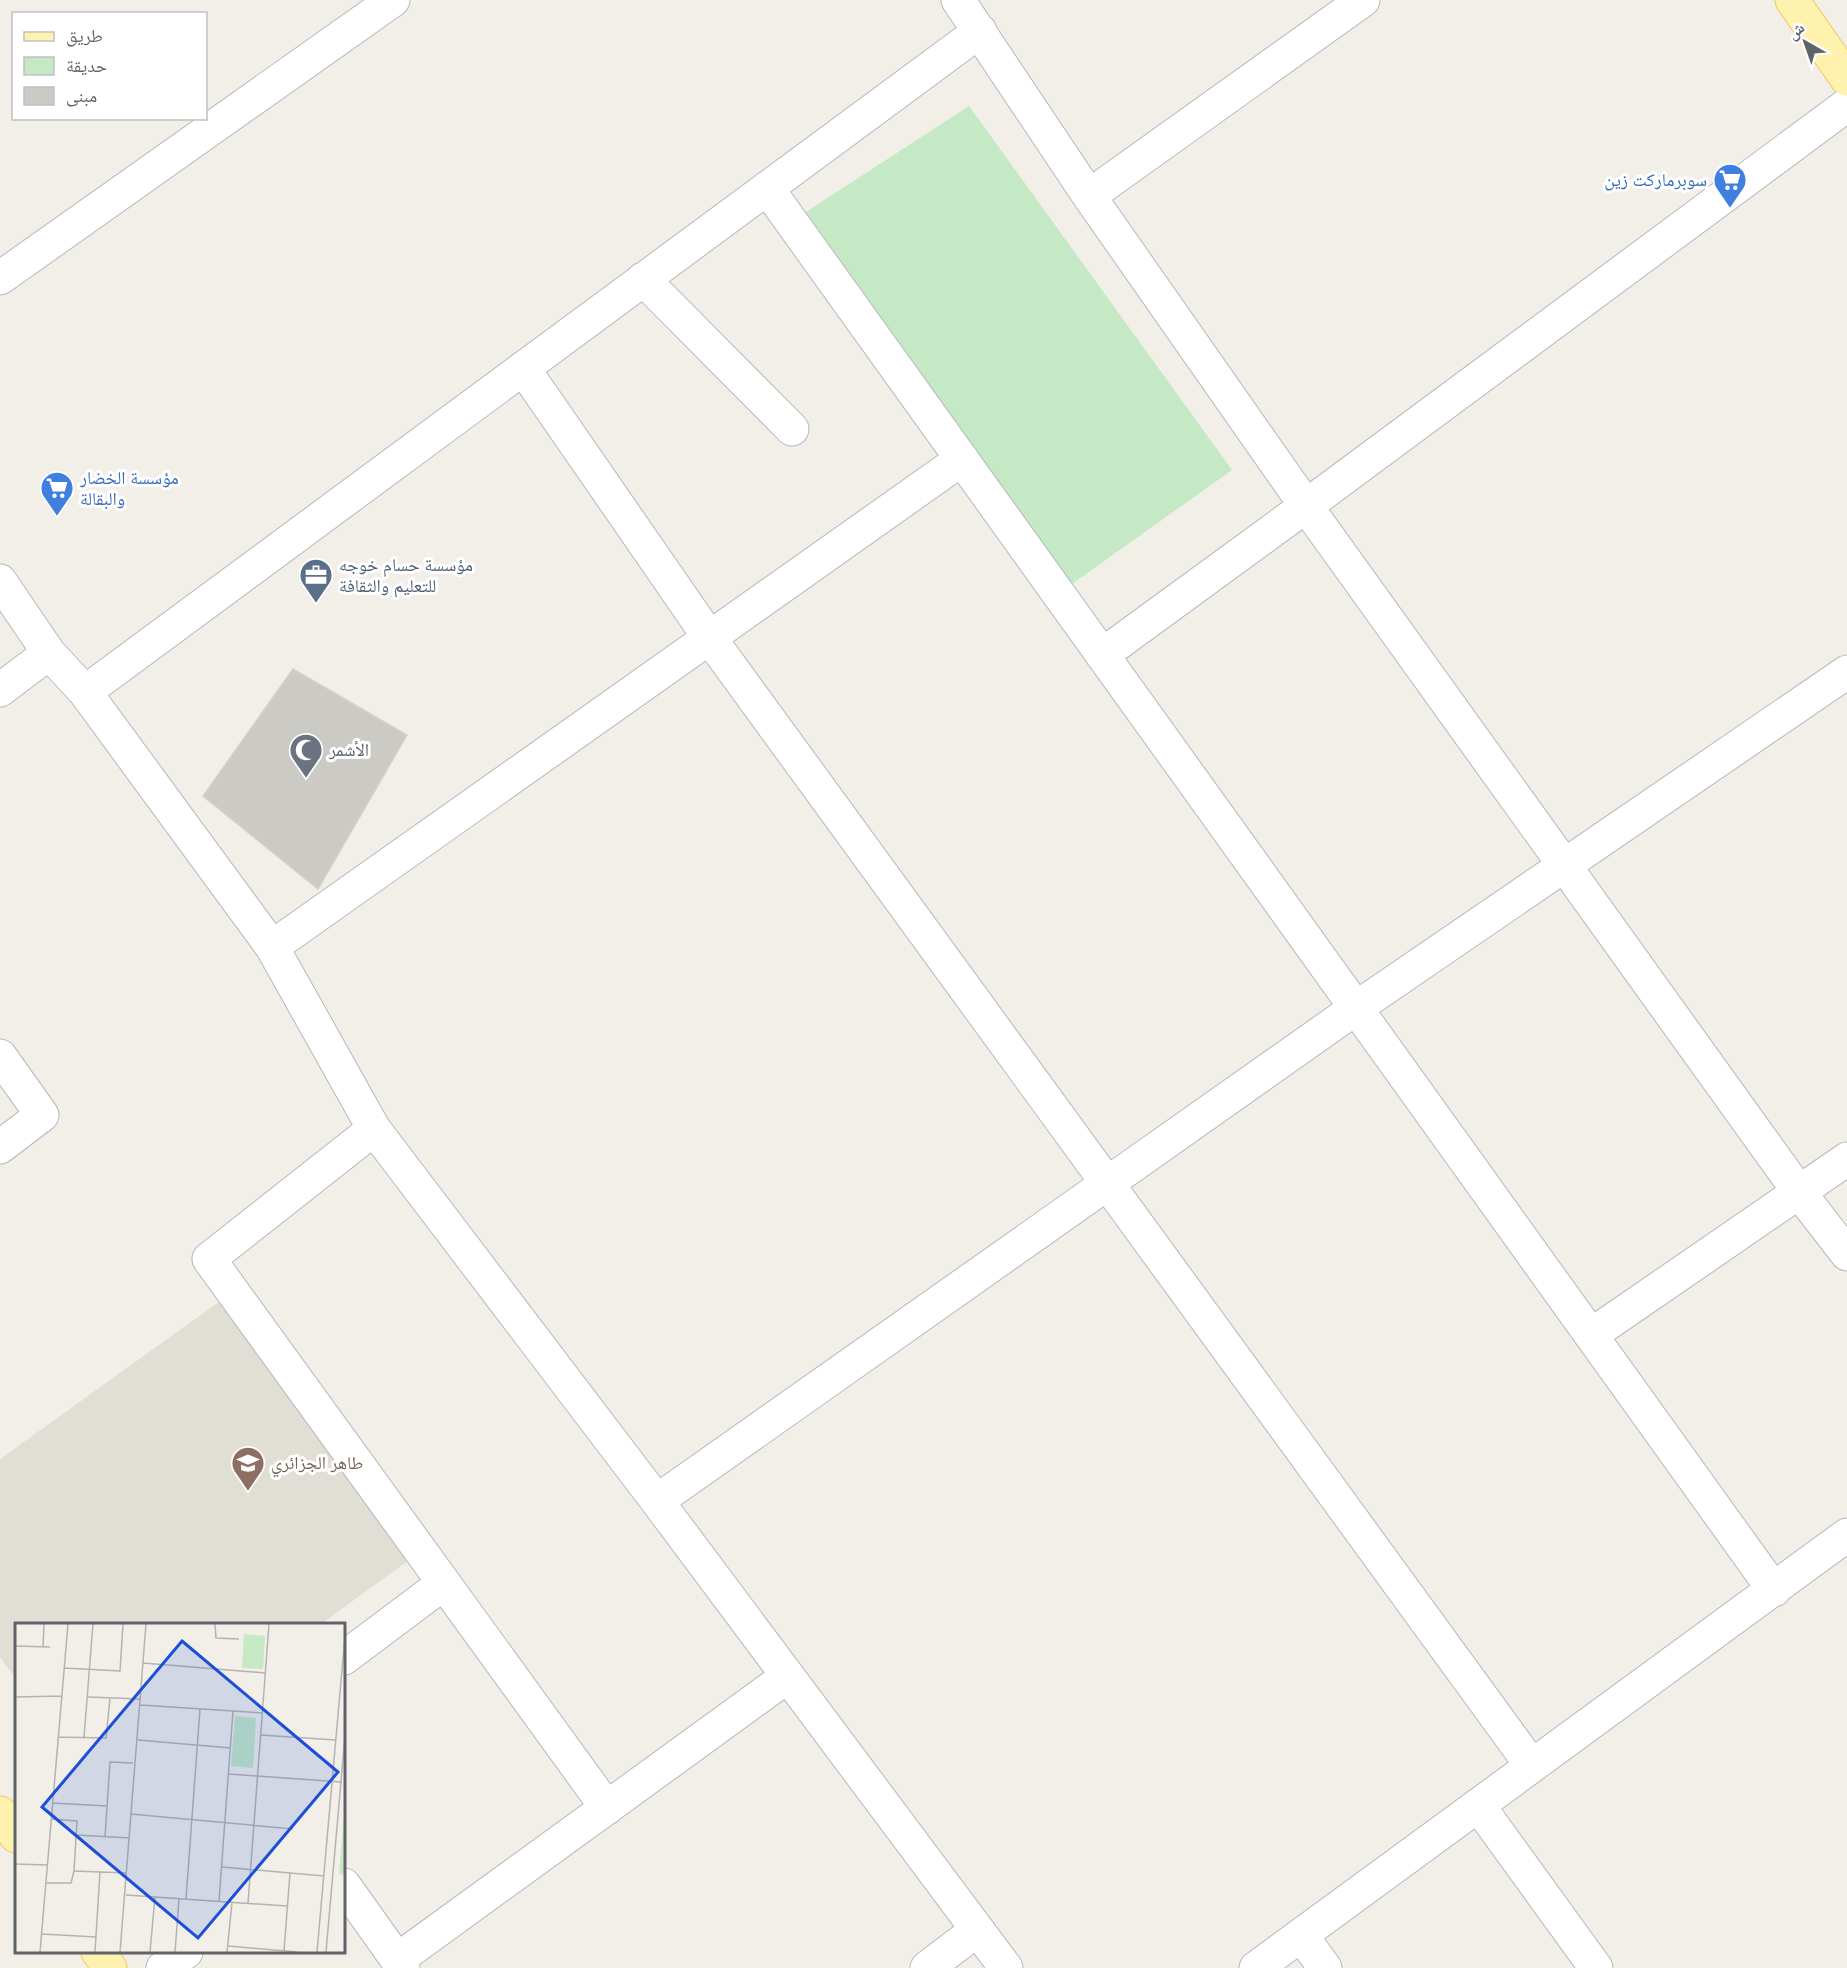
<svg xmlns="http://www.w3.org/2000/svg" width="1847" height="1968" font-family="'Nunito Sans','Noto Naskh Arabic',sans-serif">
<rect width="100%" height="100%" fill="#f1efe8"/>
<path fill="#e1ded6" d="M226,1297L412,1558L321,1624H16V1679L0,1657V1459Z"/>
<path fill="#c5e8c5" d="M969,106L1232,470L1072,584L806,212Z"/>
<path fill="#cccac5" stroke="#d6d1c6" stroke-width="1.5" d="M293,669L407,735L318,889L203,796Z"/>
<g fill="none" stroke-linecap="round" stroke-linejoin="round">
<g stroke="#b5b8bc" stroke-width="35">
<path id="minor" d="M958,0L1089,196L1306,506L1799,1192L1847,1254
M767,188L1774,1590
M1089,196L1363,0
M0,278L393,0
M643,279L792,429
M523,368L709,637L1532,1766
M0,581L49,653L85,692L272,947L374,1129L657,1501L1006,1968
M1102,655L1306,506L1847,105
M0,690L49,653
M85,692L980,31
M272,947L962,459
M0,1056L42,1115L0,1147
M374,1129L209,1259L607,1808
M1591,1335L1847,1159
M657,1501L1356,1008L1847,672
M344,1658L444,1583
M1478,1805L1596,1968
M344,1885L403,1968
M1301,1935L1325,1968
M397,1960L788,1676
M163,1968L186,1952
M927,1968L977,1930
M1256,1968L1847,1535"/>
</g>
<g stroke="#f2c960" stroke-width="35">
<path id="major" d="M1792,0L1847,79
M0,1813L16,1836
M98,1952L110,1968"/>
</g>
<use href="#minor" stroke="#fff" stroke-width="33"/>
<use href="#major" stroke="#fff2af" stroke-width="33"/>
</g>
<defs>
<g id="supermarket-pin" transform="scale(1.725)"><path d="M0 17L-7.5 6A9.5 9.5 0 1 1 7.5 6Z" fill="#3f7fe0" stroke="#fff"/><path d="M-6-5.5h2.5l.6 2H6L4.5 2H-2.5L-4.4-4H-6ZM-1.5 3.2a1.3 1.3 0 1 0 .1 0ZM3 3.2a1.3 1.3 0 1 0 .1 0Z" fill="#fff"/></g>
<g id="office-pin" transform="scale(1.725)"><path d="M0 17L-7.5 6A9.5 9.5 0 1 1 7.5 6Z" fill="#5c6f8a" stroke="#fff"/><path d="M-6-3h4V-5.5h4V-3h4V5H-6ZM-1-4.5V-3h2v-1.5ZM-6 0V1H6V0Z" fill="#fff"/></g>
<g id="mosque-pin" transform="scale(1.725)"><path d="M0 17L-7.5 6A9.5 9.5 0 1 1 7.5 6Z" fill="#6b7280" stroke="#fff"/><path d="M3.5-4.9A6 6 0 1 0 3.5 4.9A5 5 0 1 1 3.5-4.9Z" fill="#fff"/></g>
<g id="school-pin" transform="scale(1.725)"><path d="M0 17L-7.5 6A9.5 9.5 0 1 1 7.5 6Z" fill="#8d6e63" stroke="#fff"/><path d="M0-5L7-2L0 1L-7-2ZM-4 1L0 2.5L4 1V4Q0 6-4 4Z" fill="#fff"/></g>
</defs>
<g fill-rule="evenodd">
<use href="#supermarket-pin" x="1730" y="180"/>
<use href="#supermarket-pin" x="57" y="488"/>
<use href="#office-pin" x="316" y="575"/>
<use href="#mosque-pin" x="306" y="750"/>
<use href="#school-pin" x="248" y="1463"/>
</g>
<g text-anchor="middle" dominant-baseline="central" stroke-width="6" stroke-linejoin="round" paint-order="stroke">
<g font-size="18" fill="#366cbe" stroke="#fff" text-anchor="end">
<text x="1707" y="180">سوبرماركت زين</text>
<text x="80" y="478" text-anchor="start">مؤسسة الخضار<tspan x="80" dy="21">والبقالة</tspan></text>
</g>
<g font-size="18" fill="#4e5e75" stroke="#fff" text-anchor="start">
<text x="339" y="565">مؤسسة حسام خوجه<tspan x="339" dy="21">للتعليم والثقافة</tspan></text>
</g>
<g font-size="18" fill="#5b616d" stroke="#fff" text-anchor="start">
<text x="329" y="750">الأشمر</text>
</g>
<g font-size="18" fill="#785e54" stroke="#fff" text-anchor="start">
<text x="271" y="1463">طاهر الجزائري</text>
</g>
</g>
<g transform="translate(15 1623)">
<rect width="330" height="330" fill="#f1efe8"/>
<path d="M229,11L250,13L248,46L227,45ZM220,93L241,95L238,145L216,143ZM330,183V252L324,251Z" fill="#c5e8c5"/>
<path fill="none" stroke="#b3b3b1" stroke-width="1.5" d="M200,1L201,15L224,16M0,23L35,24M28,24L29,1M128,40L250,50M49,45L105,48L108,1M0,74L47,73M73,74L125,76M125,82L248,90M245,112L321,117M43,114L91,115L95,75M69,114L78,1M123,117L216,125M214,151L326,159M37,180L92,183M116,191L278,206M61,212L115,215M90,214L95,139L118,140M0,241L32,242M207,244L309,253M59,248L112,250M31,260H56L59,248L62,198L36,196M111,272L272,283M171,276L185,86M204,278L218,88M233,280L254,1M27,311L81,314M213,323L282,329M269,328L275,250M25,329L53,1M80,329L85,249M105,329L131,1M135,329L140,274M160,329L164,276M212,329L217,279M302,329L330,13M311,329L330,113"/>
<path fill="#1d4ed8" fill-opacity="0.15" stroke="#1d4ed8" stroke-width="3" d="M167,18L323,149L183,315L27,184Z"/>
<rect width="330" height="330" fill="none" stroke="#5f6368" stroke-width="3"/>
</g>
<rect x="12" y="12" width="195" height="108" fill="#ffffff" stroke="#bfc1c3" stroke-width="1.5"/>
<rect x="24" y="32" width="30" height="9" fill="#fff2af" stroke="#bfc1c3" stroke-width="1.5"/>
<text x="66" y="42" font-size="18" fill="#5f6368">طريق</text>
<rect x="24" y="57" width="30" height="18" fill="#c5e8c5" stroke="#bfc1c3" stroke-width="1.5"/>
<text x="66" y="72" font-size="18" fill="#5f6368">حديقة</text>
<rect x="24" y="87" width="30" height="18" fill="#cccac5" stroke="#bfc1c3" stroke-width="1.5"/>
<text x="66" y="102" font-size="18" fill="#5f6368">مبنى</text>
<g transform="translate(1805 42) rotate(320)" stroke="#ffffff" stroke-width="4.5" paint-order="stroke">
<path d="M0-4.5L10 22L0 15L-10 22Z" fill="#5f6368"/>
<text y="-9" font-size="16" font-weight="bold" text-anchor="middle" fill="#5f6368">ش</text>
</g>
</svg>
